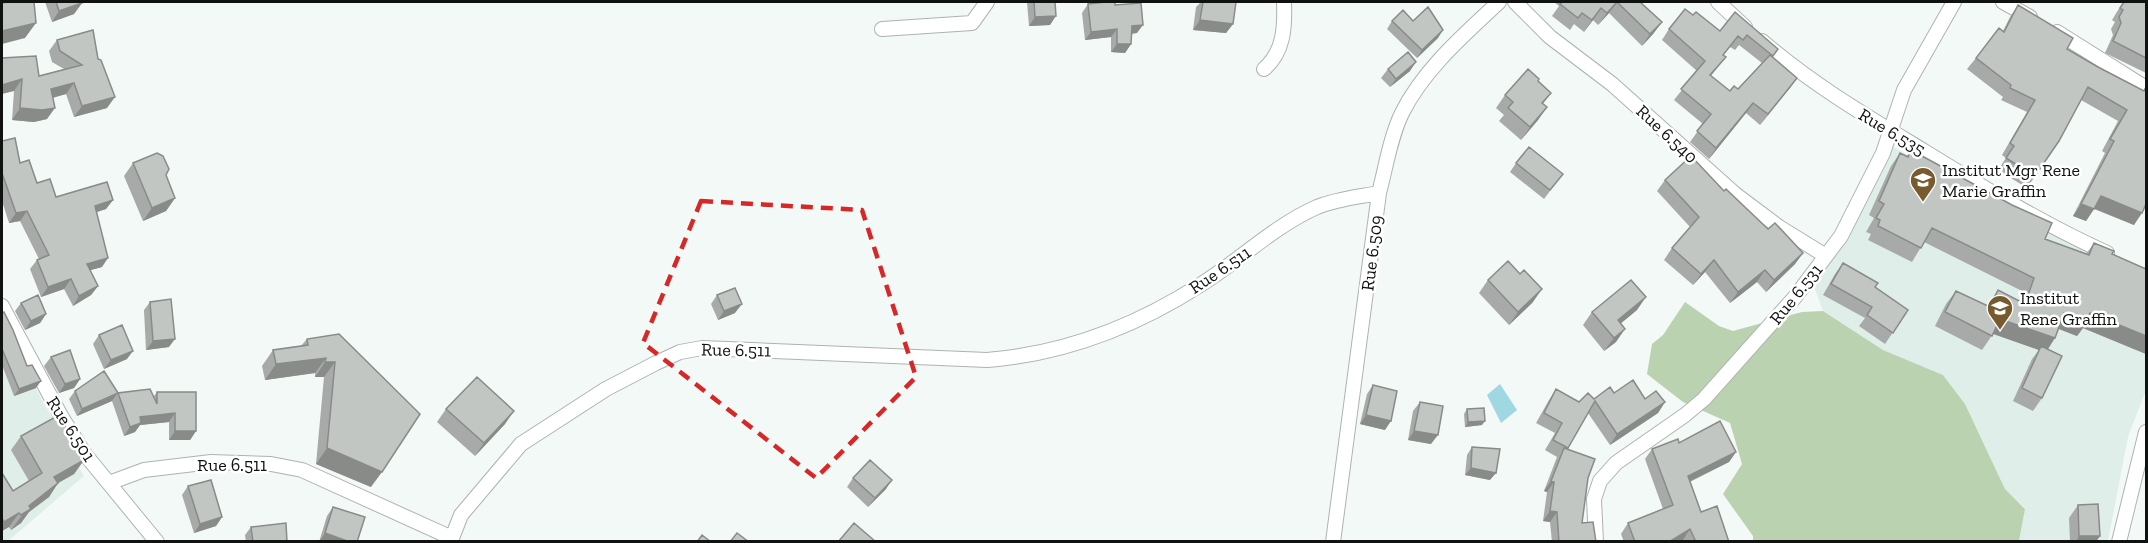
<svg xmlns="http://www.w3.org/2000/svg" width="2148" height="543" font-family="'Zilla Slab',serif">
<rect width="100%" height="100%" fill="#f3f9f6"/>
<path fill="#e0eeea" d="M1891,146L2146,280V390L2128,437L2108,541H2019L2025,508L2005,489L1965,404L1943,375L1883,350L1823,311L1810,276Z
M2,327L84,476L7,542L2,541Z"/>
<path fill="#bbd2b0" d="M1685,302L1719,326L1733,331L1802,312L1823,311L1883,350L1943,375L1965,404L2005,489L2025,509L2019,541H1753V536L1723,494L1742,464L1730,423L1683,402L1647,374L1652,344L1663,335Z"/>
<path fill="#9fd7e2" d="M1500,384L1517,410L1501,423L1487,395Z"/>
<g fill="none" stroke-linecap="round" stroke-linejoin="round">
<g stroke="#adb3b1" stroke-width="16">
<path id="street" d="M1515,2L1550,37L1612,84L1735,194L1779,227L1826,256
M1718,2L1745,27
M2003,2L2030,17
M882,29L972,23L987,2
M2057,32L2146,88
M1762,41C1813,85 1866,116 1924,151C1984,188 2043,224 2107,253
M1264,69C1284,52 1285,27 1284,2
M2,306L61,416L84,453L157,542
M109,483L144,470L211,462L271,464L302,470L452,538L461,515L521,444L606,389L656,363L680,352L702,348L987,360C1063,354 1136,326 1200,285C1239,261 1274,226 1317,207C1337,199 1358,197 1379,193
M1333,542L1379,193C1386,167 1390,138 1402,113C1424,69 1464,35 1499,2
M1596,542L1594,499L1600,481L1616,463L1685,415L1704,399L1795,297L1841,236L1883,153L1904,90L1954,2
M2119,542L2146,432"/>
</g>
<use href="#street" stroke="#fff" stroke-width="14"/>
</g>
<path fill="#a7aaa8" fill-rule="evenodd" d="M45,2H81L82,3L74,14L52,22Z
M1027,2H1055L1050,25L1029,26Z
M1201,2H1236L1233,24L1226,33L1193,30L1196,7Z
M1554,2H1640L1662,22L1653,34L1642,46L1609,13L1598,25L1593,20L1584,32L1574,24L1570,30L1552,16L1559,6Z
M2123,2H2146V73L2105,53L2113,35L2111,29L2115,22L2112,20Z
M1088,4L1115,5L1137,33L1131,34V44L1125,53L1111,52V37L1085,40L1082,13Z
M2018,5L2067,49L2098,67L2143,91L2146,86L2134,225L2094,209L2086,221L2073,216L2105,153L2102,151L2118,121L2081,100L2059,141L2027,188L1998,170L2006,158L2002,155L2027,112L2001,100L2003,97L1967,69L1976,58L2003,31L2010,17Z
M1735,12L1778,49L1772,58L1797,78L1760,125L1746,113L1709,159L1690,142L1703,124L1674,100L1697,71L1662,40L1669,29L1693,15L1720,31ZM1739,45L1762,63L1738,89L1730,91L1711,76L1726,57L1723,55L1730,47L1735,50Z
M1392,21H1413L1438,38L1417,58L1387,29Z
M93,30L107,108L74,117L66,94L53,98L47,119L34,122L12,120L14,91L2,58L39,76L64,69L52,62L49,51L57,40Z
M1388,69L1410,71L1390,87L1381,78Z
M1538,81L1551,93L1543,104L1547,107L1538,120L1521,140L1499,121L1504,115L1496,108L1505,95Z
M2,141L37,183L56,197L113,200L106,209L96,212L102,267L90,270L98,286L91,295L73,306L64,289L41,297L30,269L37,260L39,259L20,221L9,223L2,201Z
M1911,150L2045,239L2086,254L2094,243L2112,254L2146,269V354L2083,328L2077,336L2059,329L2048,349L2042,398L2033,411L2013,401L2032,359L2039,350L1993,334L1982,350L1935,326L1946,304L1956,291L1987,306L1998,290L2021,302L2024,292L1924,242L1912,262L1868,240L1871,234L1866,232L1874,218L1869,215L1891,166L1900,153L1907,156Z
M133,163L166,175L175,198L166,211L143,221L124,176Z
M1516,163L1556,183L1544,199L1510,172Z
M1665,180L1724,191L1768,229L1803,253L1795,264L1766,292L1757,282L1730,303L1705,272L1693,285L1664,260L1672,248L1690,227L1657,191Z
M1843,263L1875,287L1908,310L1885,344L1859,326L1865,318L1823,295L1835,274Z
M1488,280L1533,302L1509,325L1479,293Z
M717,295L735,313L718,320L711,304Z
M150,302L169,347L146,350L144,310Z
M21,303L46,314L40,323L25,330L15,311Z
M1637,310L1620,324L1616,342L1604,351L1583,325L1592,312Z
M2,313L36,388L14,396L2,365Z
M339,334L371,487L316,464L324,377H315V373L265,380L262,366L273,350L301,346L307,339Z
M99,335L127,359L104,369L93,344Z
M51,357L80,379L74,388L59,393L44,366Z
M1373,385L1385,430L1360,424L1367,394Z
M1556,389L1579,402L1614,393L1645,399L1665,402L1658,413L1610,445L1588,413L1567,449L1588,478L1582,523L1596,542H1552L1550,522L1543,521L1547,492L1544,491L1557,457L1545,450L1555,433L1536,423L1549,400Z
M75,391L118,393L154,396L157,392L196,431L190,440H169V422L140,425L135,432L124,436L112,401L77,416L69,399Z
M1420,402L1431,444L1408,440L1413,411Z
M446,409L505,424L475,456L437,422Z
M1467,409L1482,425L1465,427L1464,414Z
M21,436L84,460L74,474L58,483L49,497L29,512L21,523L11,530L9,527L2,531V473L13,491L29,481L11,450Z
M1679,443L1736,452L1729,462L1690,482L1701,512L1729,542H1683V540L1680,542H1624L1621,534L1628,523L1663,509L1645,459L1652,449Z
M1472,447L1490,480L1465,475L1467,455Z
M853,478L886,489L868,507L847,487Z
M188,486L222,517L216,526L194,533L182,495Z
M2078,505L2096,542H2070L2069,518Z
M333,507L357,542H319L327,516Z
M251,527L287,542H246L245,535Z"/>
<path fill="#888b88" d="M1617,2L1609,13L1598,25L1607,13Z
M82,3L74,14L52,22L59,11Z
M1601,8L1593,20L1584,32L1592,20Z
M1056,16L1050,25L1029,26L1035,17Z
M1200,20L1233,24L1226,33L1193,30Z
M1662,22L1653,34L1642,46L1650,34Z
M36,23L25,38L2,44V31Z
M1143,25L1137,33L1126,34L1132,26Z
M1117,29L1111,37L1085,40L1091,32Z
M1443,30L1438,38L1417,58L1422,50Z
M1117,44H1131L1125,53L1111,52Z
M1416,62L1410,71L1390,87L1396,79Z
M1797,78L1790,88L1760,125L1768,114Z
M22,79L14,91L2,94V85Z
M74,83L66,94L43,100L51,89Z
M115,97L107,108L74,117L82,106Z
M1753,103L1746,113L1709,159L1716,148Z
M1547,107L1538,120L1521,140L1530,127Z
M20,108H55L47,119L34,122L12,120Z
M2101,196L2142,213L2134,225L2093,208Z
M175,198L166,211L143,221L152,208Z
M113,200L106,209L88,215L95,206Z
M2081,204L2094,209L2086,221L2073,216Z
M27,211L20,221L9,223L16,213Z
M1803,253L1795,264L1766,292L1774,280Z
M108,258L102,267L80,273L87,264Z
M1714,260L1705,272L1693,285L1701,274Z
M1765,270L1757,282L1730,303L1738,292Z
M71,279L64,289L41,297L48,287Z
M98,286L91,295L73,306L79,296Z
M1542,289L1533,302L1509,325L1518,312Z
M1646,297L1637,310L1609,333L1618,320Z
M742,304L735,313L718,320L724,311Z
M2064,313H2090L2146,336V354L2083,328L2077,336L2054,327Z
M46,314L40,323L25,330L31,321Z
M2000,319L2055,338L2046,352L2041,346L2039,350L1991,333Z
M1625,329L1616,342L1604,351L1614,338Z
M175,339L169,347L146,350L153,341Z
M133,351L127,359L104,369L111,360Z
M326,358L315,373L265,380L276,364Z
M325,362H335L324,377H315Z
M80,379L74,388L59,393L65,384Z
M41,381L36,388L14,396L19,389Z
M117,394L112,401L77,416L82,409Z
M1665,402L1658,413L1610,445L1617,434Z
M514,411L505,424L475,456L484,443Z
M175,413L169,422L140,425L135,432L124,436L130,427L140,417Z
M1366,415L1391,421L1385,430L1360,424Z
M1485,421L1482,425L1465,427L1468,422Z
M175,431H196L190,440H169Z
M1414,431L1438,435L1431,444L1408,440Z
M327,448L382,472L371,487L316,464Z
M1736,452L1729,462L1680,486L1688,476Z
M84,460L74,474L44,491L54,477Z
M1471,468L1496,473L1490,480L1465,475Z
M892,480L886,489L868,507L875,498Z
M1551,481L1554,482L1547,492L1544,491Z
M58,483L49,497L29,512L21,523L11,530L29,506Z
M1550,511L1557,512L1550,522L1543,521Z
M19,513L9,527L2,531V526L4,522Z
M222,517L216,526L194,533L200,524Z
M1690,529L1683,540L1680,542H1669Z
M325,533L350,542H319Z
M2079,536H2100L2096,542H2076Z"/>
<path fill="#c2c6c3" stroke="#888b88" stroke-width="1.5" d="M8,2H34L36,23L2,31V3Z
M56,2H81L82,3L59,11Z
M1034,2H1055L1056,16L1035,17Z
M1106,2H1115V5L1141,3L1143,25L1132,26L1131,44H1117V29L1091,32L1088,4Z
M1203,2H1236L1233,24L1200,20Z
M1562,2H1617L1607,13L1601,8L1592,20L1582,13L1578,18L1560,4Z
M1617,2H1640L1662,22L1650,34Z
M2124,2H2146V58L2113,41L2121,23L2119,17L2123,10L2120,8Z
M2018,5L2073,38L2067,49L2098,67L2144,91L2146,87V204L2142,213L2101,196L2094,209L2081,204L2114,141L2110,139L2127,110L2088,87L2059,141L2035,176L2006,158L2014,146L2010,143L2035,100L2010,88L2011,85L1976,58L1999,28L2004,32Z
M1428,7L1443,30L1422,50L1392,21L1403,10L1413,21Z
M1685,9L1693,15L1696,12L1720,31L1735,12L1778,49L1773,56L1747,35L1743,40L1738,36L1723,55L1726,57L1710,75L1730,91L1734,86L1738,89L1770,55L1797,78L1768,114L1753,103L1716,148L1697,131L1711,114L1681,89L1705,61L1669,29Z
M93,30L98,59L101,60L115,97L82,106L74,83L51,89L55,108L42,110L20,108L22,79L2,85V58L36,56L39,76L82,65L60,51L57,40Z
M1408,52L1416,62L1396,79L1388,69Z
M1528,69L1539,79L1538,81L1551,93L1542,103L1547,107L1530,127L1508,108L1513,102L1505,95Z
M15,138L20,163L29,160L37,183L50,179L56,197L107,182L113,200L95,206L108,258L87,264L98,286L79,296L71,279L48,287L37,260L49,255L27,211L16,213L2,173V141Z
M1529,147L1563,174L1550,190L1516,163Z
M1911,150L2012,205L2052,223L2045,239L2089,255L2094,243L2114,251L2112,254L2146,269V336L2090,313L2086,322L2064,313L2055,338L2000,319L1992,336L1945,312L1956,291L1990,307L1998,290L2025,304L2034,278L1932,228L1921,248L1878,226L1880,220L1876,218L1884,204L1879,201L1900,153L1908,157Z
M157,153L163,156L169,169L166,175L175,198L152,208L133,163Z
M1691,156L1724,191L1726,189L1768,229L1775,223L1803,253L1774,280L1765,270L1738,292L1714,260L1701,274L1672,248L1699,217L1665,180Z
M1508,261L1520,274L1524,270L1542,289L1518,312L1488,280Z
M1843,263L1878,283L1875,287L1908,310L1893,333L1867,315L1872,307L1831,284Z
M1631,280L1646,297L1618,320L1625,329L1614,338L1592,312Z
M735,288L742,304L724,311L717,295Z
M38,295L46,314L31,321L21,303Z
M171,299L175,339L153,341L150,302Z
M4,312L13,330L27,366L32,365L41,381L19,389L2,349V313Z
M122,325L133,351L111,360L99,335Z
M339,334L420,414L382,472L327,448L335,362H325L326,358L276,364L273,350L308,345L307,339Z
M2041,346L2062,356L2042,398L2022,388Z
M70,350L80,379L65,384L51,357Z
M104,371L118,393L82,409L75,391Z
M477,377L514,411L484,443L446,409Z
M1633,380L1645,399L1656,391L1665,402L1617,434L1595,401L1568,448L1553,440L1562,423L1544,413L1556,389L1579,402L1588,393L1594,399L1610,387L1614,393Z
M1373,385L1397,391L1391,421L1366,415Z
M150,389L157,404V392H196V431H175V413L140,417L141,423L130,427L118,393Z
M1420,402L1443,406L1438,435L1414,431Z
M1484,408L1485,421L1468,422L1467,409Z
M59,415L84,460L54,477L58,483L29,506L31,509L21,515L19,513L4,522L2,518V473L13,491L42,473L21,436Z
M1720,421L1736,452L1688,476L1701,512L1717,506L1729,542H1696L1690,529L1669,542H1635L1628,523L1673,505L1652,449L1678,439L1679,443Z
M1472,447L1500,449L1496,473L1471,468Z
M1564,448L1595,459L1588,478L1582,523L1593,522L1596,542H1559L1557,512L1550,511L1554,482L1551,481Z
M870,460L892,480L875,498L853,478Z
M211,480L222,517L200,524L188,486Z
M2098,504L2100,536H2079L2078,505Z
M333,507L365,517L357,542H350L325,533Z
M286,523L287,542H253L251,527Z
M854,523L876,542H838Z
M737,533L749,542H730Z
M702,535L711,542H697Z"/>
<path fill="none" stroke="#d62828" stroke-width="4.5" stroke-dasharray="12 8" stroke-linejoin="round" d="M701,201L862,210L916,377L816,478L643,343Z"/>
<defs>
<g id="school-pin" transform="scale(1.35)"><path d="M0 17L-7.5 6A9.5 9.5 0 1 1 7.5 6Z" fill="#775b2e" stroke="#fff"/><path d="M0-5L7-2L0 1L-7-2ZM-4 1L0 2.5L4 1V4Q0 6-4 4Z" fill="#fff"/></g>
</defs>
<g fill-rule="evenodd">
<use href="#school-pin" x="1923" y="180"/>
<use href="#school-pin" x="2000" y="308"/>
</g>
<g text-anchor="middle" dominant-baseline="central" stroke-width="5" stroke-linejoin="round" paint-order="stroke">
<g font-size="18" fill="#101211" stroke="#fff">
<text transform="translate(1892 132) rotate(31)">Rue 6.535</text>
<text transform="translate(1667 134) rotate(43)">Rue 6.540</text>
<text transform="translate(1372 253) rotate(-83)">Rue 6.509</text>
<text transform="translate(1220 270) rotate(-34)">Rue 6.511</text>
<text transform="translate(1796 294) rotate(-51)">Rue 6.531</text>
<text transform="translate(736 350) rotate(1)">Rue 6.511</text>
<text transform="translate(71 429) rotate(57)">Rue 6.501</text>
<text x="232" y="465">Rue 6.511</text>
</g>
<g font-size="18" fill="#101211" stroke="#fff" text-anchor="start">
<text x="1942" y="170">Institut Mgr Rene<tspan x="1942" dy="21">Marie Graffin</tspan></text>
<text x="2020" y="298">Institut<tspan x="2020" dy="21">Rene Graffin</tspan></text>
</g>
</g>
<rect width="2148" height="543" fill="none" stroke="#101211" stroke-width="6"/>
</svg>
